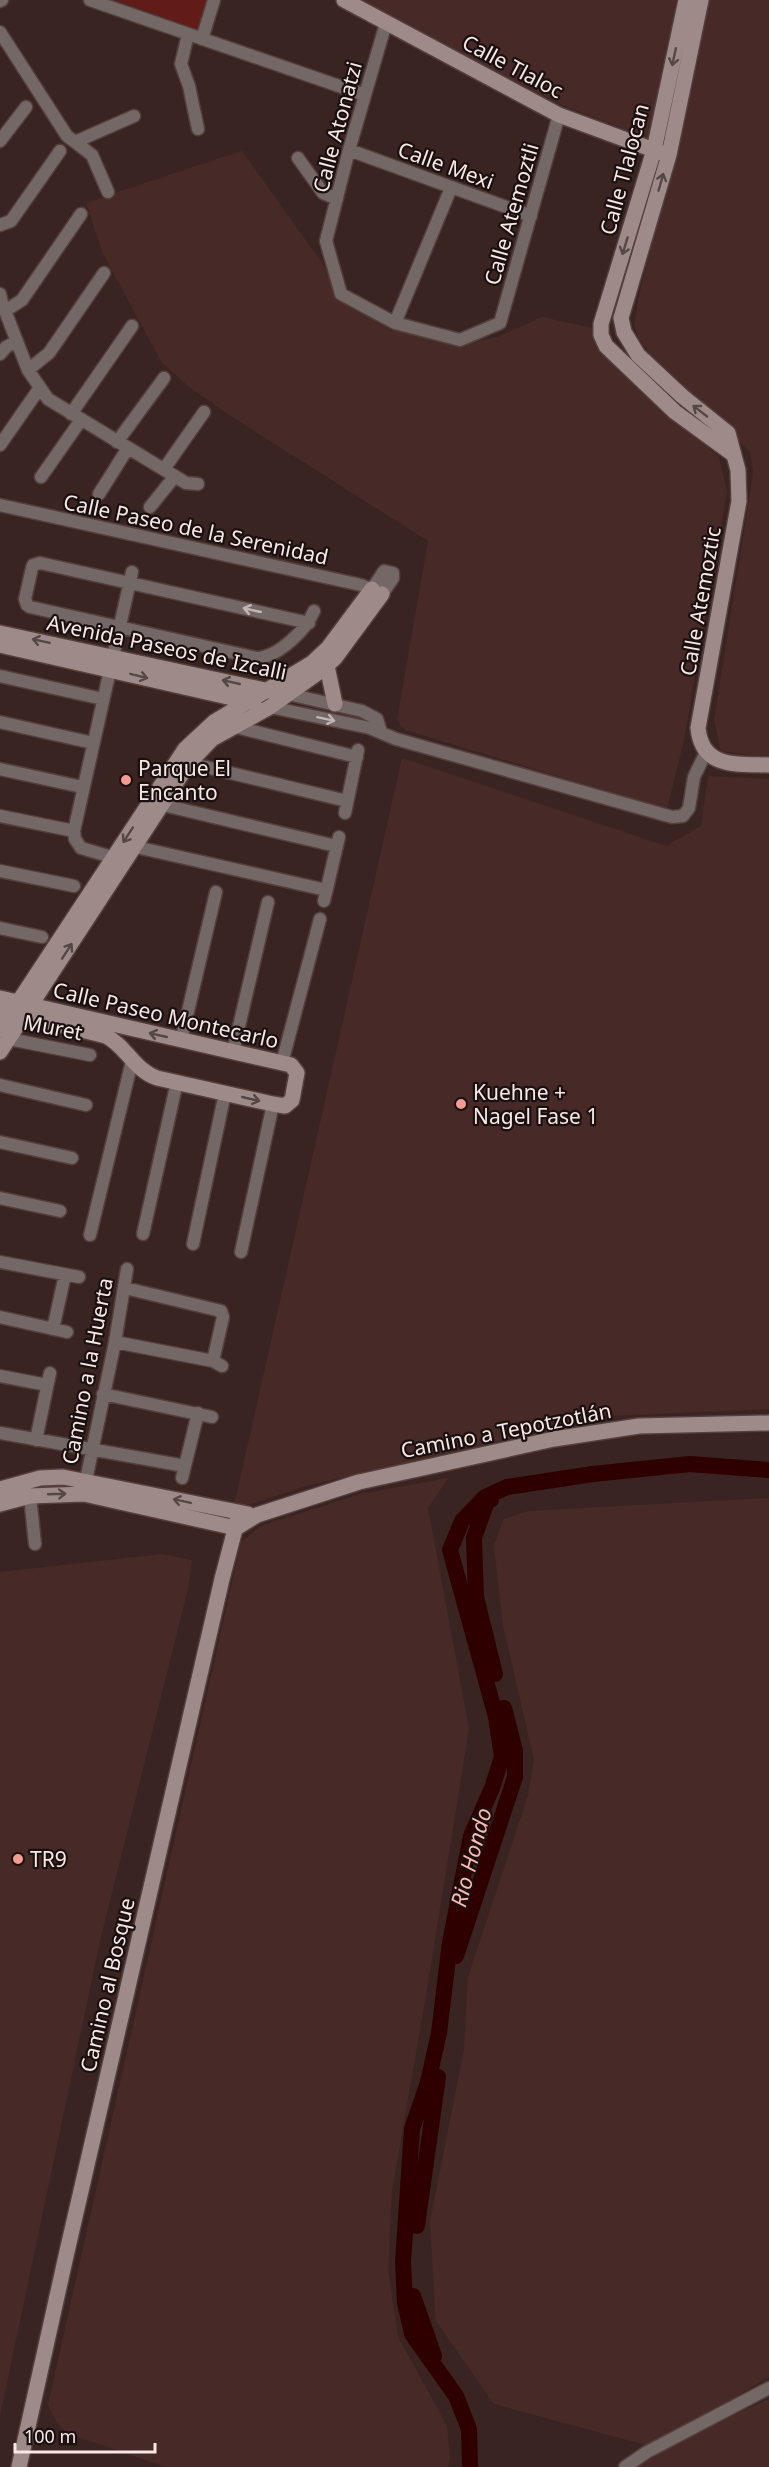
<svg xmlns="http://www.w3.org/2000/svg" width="769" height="2467" font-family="'Noto Sans',sans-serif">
<rect width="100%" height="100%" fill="#3a2422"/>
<path fill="#472a27" d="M359,0H677L648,138L562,105L424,35Z
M708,0H769V757L721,751L714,720L752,481L753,469L750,452L662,369L639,339L634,325L638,300Z
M242,151L327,270L335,295L454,345L498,337L542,317L593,328L598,341L609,357L635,385L719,457L727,492L684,740L667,809L405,730L397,720L428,541L229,415L188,386L162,363L103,254L86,203Z
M402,758L666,846L701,826L708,776L769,779V1409L585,1417L563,1426L310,1485L255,1503L234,1506Z
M448,1478L428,1508L469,1729L425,2001L392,2191L388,2269L398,2337L447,2426L450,2457L448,2467H166L67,2433L57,2423L48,2405L241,1542L261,1526L360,1494Z
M769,1498V2377L653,2447L494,2404L436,2321L430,2222L464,2050L468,1977L528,1796L534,1760L503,1625L494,1546L503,1520L528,1511Z
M163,1554L192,1560L188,1589L100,1941L0,2416V1572Z
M769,2399V2467H638L695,2432Z"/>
<path fill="#621c18" d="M115,0H208L199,30Z"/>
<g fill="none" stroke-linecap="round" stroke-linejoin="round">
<path stroke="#2f0000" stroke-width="16" d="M491,1500L487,1501L474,1538L476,1597L495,1674
M456,1956L515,1777V1751L504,1708
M417,2226L438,2077
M413,2296L434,2356
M470,2467L469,2429L456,2396L412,2334L405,2303L403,2262L412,2129L428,2082L439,2033L450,1942L471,1836L492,1788L502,1757L496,1717L450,1550L462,1521L485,1497L507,1487L593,1474L690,1464L769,1470"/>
<g stroke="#543f3d" stroke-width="15">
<path id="street" d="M90,0L365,95
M0,1L2,0
M386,23L349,150L326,241L341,294L395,323L460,340L500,323L559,115
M0,32L67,136L92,155L108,192
M188,34L181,64L189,86L198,129
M202,39L214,0
M0,141L26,107
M75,142L134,116
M349,150L531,216
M298,158L323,193L337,199
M0,225L11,221L60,151
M0,294L2,303L28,370L48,399L186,483L198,484
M5,311L22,300L81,214
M395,323L451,188
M0,354L6,347L17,341
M28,370L49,353L104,273
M71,414L132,326
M117,442L164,378
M0,445L39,389
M164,469L204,412
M41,477L81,420
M99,494L128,448
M0,505L361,585L382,594L393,578V573L384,571L372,589
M150,507L175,476
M309,623L40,563L33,565L32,568L25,599L27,605L30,607L257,658C278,657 306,630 314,611
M0,676L103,699
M288,694L362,711L377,719L381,732
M270,707L370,728L396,739L672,817L683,816L689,808L694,777L706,752
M0,722L93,743
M232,726L357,757
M189,763L347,801
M0,769L82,787
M163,805L336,846
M345,813L358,750
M0,816L74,831
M136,847L326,890
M122,860L81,848L75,839L74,831L132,572
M0,871L74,886
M324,901L339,837
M0,928L42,937
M9,1039L90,1055
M181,1041L216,892
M233,1052L268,902
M282,1063L320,919
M0,1085L86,1105
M0,1142L72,1158
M0,1198L60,1211
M143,1234L177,1082
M90,1235L132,1061
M193,1244L225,1093
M241,1252L273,1104
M0,1262L79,1277
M125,1288L221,1311L223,1317L213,1361
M0,1317L67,1332
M53,1329L65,1275
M115,1342L213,1361L222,1366
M0,1376L47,1385
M103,1394L212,1417
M0,1433L185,1466
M36,1440L50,1373
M182,1478L198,1413
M86,1480L115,1342L127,1269
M30,1496L35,1544
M625,2467L647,2452L769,2388"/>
</g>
<g stroke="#543f3d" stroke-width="18">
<path id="secondary" d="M344,0L559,115L662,153
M686,0L654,150L601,324V335L606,346L675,412L734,455
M701,0L669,155L621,318L624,332L638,355L682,396L728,433L738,470L739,501L698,728C702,769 737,764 769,765
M0,633L274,692
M0,645L254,703
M327,666L335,704
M0,998L291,1065L297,1073L292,1100L285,1106L273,1104L157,1078C134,1070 126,1046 106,1036L0,1010
M0,1030L185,749L214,722L312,663L328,648L372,589
M0,1052L189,763L212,739L270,707L322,670L335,658L382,594
M0,1489L40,1478L63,1477L248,1514
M0,1504L30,1496L84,1494L236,1528L257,1515L359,1482L554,1439L639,1426L769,1423
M19,2467L66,2256L222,1579L239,1514"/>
</g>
<use href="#street" stroke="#746867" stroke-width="12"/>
<use href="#secondary" stroke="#9e8b89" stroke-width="15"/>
</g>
<defs><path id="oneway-shaft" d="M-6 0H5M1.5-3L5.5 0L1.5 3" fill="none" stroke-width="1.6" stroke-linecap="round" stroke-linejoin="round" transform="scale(1.5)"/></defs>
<g stroke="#554746">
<use href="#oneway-shaft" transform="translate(674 57) rotate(102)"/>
<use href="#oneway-shaft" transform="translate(661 182) rotate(-74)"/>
<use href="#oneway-shaft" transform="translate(625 246) rotate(107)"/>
<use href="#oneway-shaft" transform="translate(700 411) rotate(-142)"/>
<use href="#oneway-shaft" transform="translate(41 641) rotate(-168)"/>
<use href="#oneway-shaft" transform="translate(139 676) rotate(14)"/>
<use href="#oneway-shaft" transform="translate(231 682) rotate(-167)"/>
<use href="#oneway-shaft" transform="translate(128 835) rotate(123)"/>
<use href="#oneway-shaft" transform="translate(67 951) rotate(-57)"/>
<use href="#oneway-shaft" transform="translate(158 1035) rotate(-167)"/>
<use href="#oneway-shaft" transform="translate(251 1099) rotate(13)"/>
<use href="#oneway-shaft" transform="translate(57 1494) rotate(-2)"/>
<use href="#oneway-shaft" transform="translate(182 1501) rotate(-168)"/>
</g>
<g stroke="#c3b5b3">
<use href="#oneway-shaft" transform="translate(252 610) rotate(-167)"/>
<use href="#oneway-shaft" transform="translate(326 719) rotate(12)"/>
</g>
<g fill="#f59c92" stroke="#1a100f" stroke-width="2">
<circle cx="126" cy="780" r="6"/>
<circle cx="461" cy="1104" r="6"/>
<circle cx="18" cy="1859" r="6"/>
</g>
<g text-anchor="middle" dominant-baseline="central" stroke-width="4.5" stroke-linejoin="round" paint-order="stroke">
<g font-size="21" fill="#f7e8e6" stroke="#1a100f">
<text transform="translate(513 66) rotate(28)">Calle Tlaloc</text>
<text transform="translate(337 127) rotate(-75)">Calle Atonatzi</text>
<text transform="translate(446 165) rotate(20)">Calle Mexi</text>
<text transform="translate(624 169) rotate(-75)">Calle Tlalocan</text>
<text transform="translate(511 214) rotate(-74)">Calle Atemoztli</text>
<text transform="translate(196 529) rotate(12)">Calle Paseo de la Serenidad</text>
<text transform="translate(700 601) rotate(-80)">Calle Atemoztic</text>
<text transform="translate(167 647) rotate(12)">Avenida Paseos de Izcalli</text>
<text transform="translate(166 1015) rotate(13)">Calle Paseo Montecarlo</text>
<text transform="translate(53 1027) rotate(11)">Muret</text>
<text transform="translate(87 1371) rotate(-79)">Camino a la Huerta</text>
<text transform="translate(506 1430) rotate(-11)">Camino a Tepotzotlán</text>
<text transform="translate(107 1985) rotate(-77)">Camino al Bosque</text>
</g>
<g font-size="21" fill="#f7e8e6" stroke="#1a100f" text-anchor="start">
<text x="138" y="768">Parque El<tspan x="138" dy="24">Encanto</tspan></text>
<text x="473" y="1092">Kuehne +<tspan x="473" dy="24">Nagel Fase 1</tspan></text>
<text x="30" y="1859">TR9</text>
</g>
<g font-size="22" font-style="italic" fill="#ffbab1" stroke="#1a100f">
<text transform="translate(470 1857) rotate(-75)">Rio Hondo</text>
</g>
</g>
<path d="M15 2443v9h140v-9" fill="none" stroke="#f7e8e6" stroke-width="3"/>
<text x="24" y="2443" font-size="18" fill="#f7e8e6" stroke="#1a100f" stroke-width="4.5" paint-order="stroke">100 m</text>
</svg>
